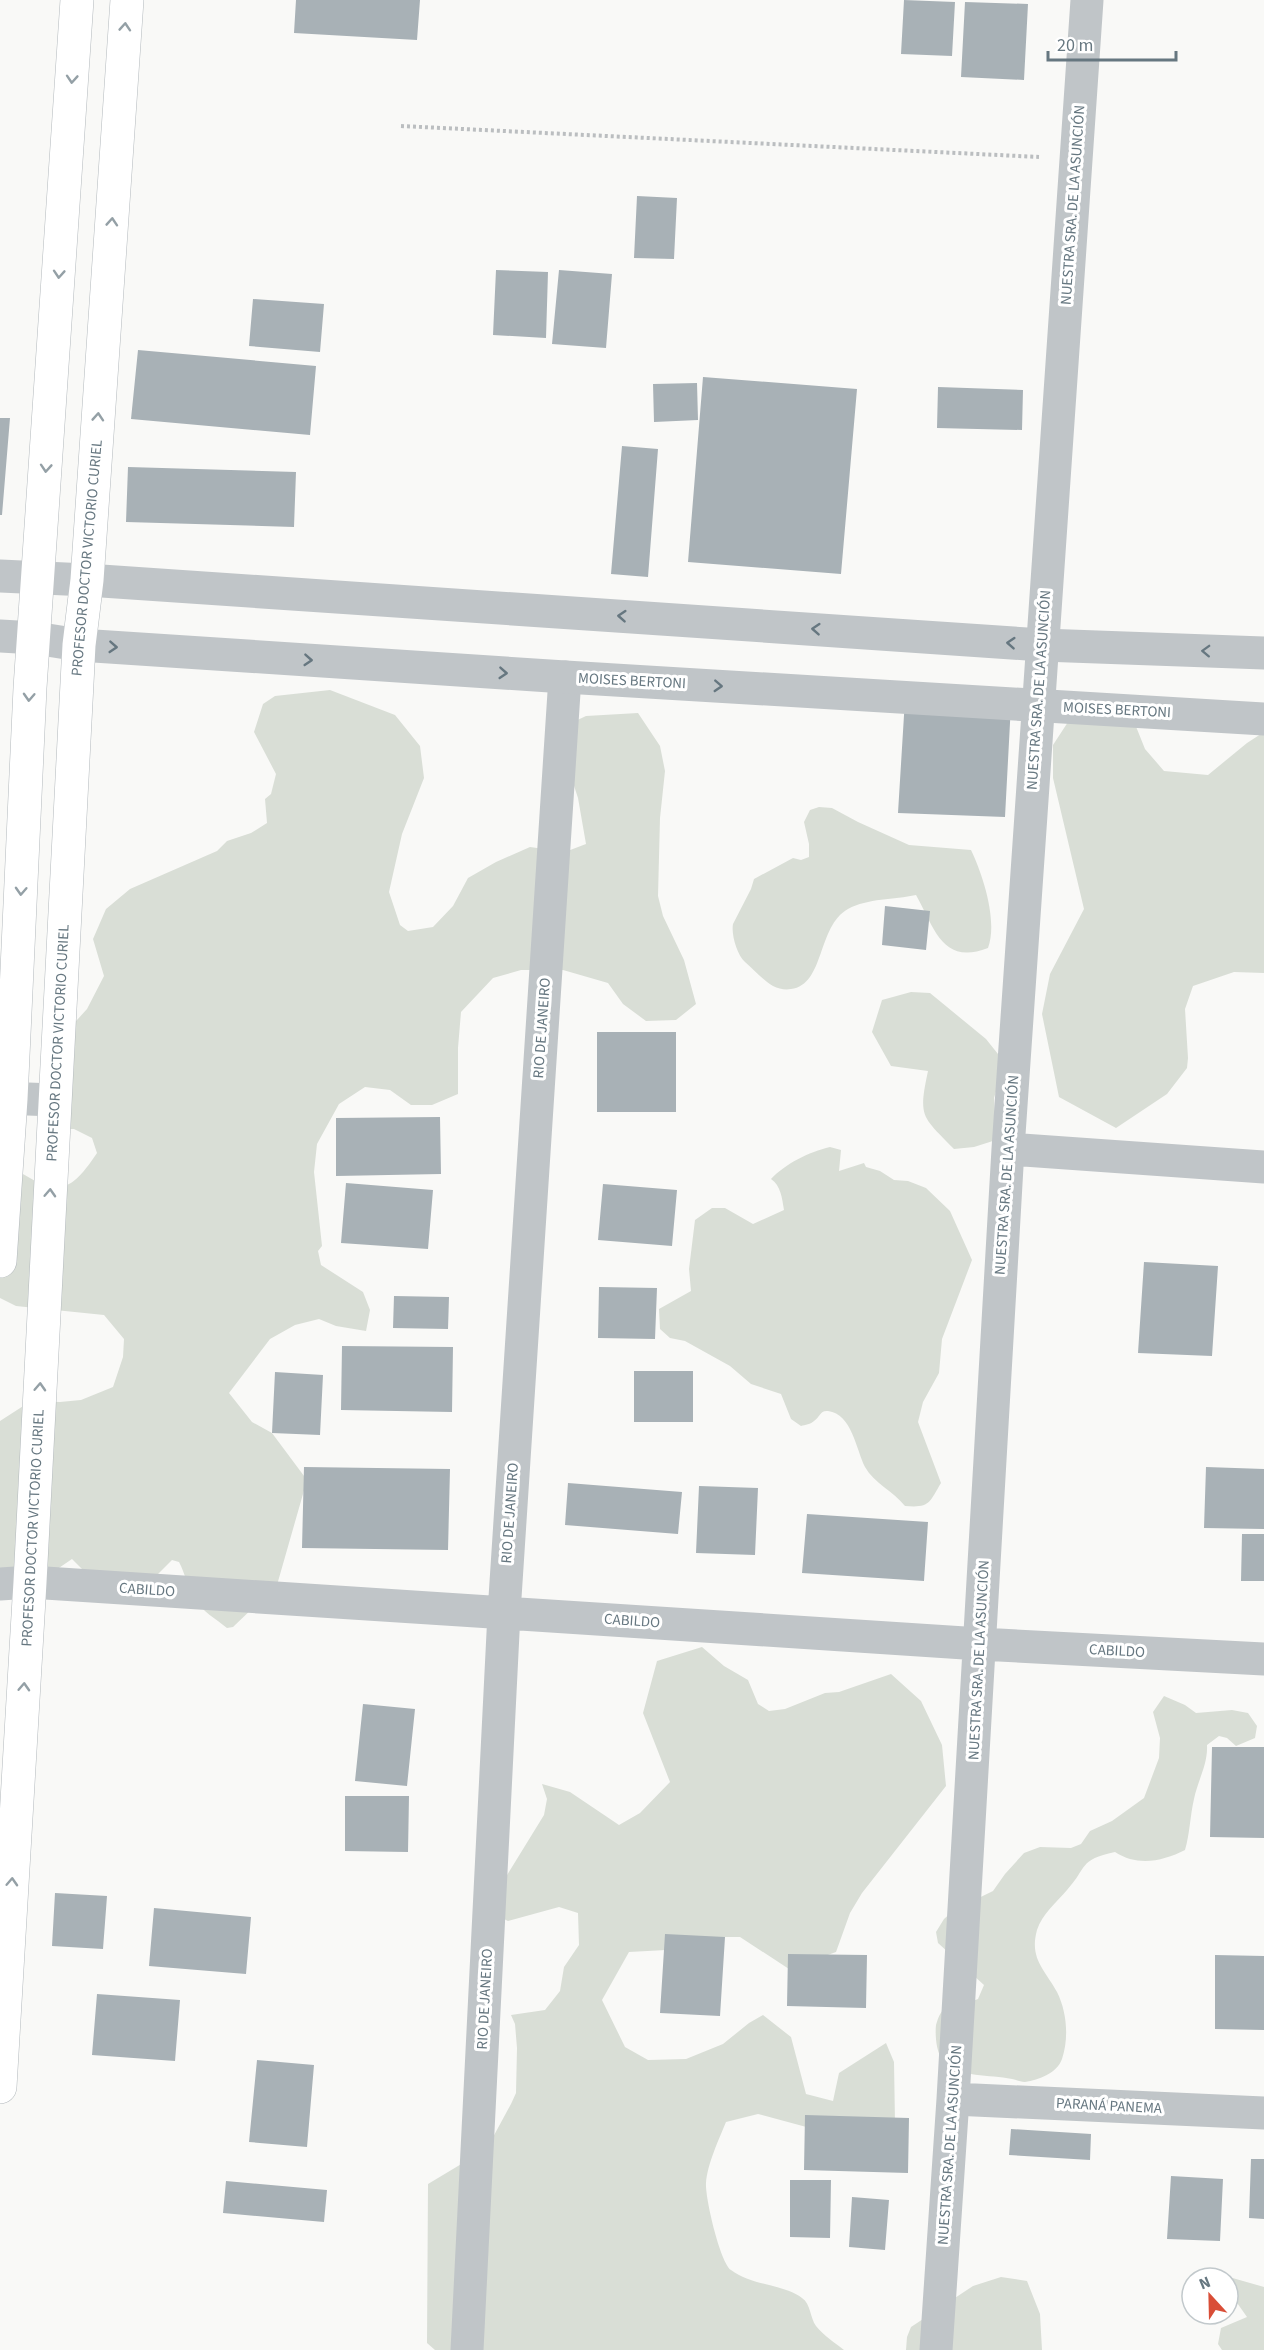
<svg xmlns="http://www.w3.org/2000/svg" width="1264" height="2350" font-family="'Source Sans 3',sans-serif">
<rect width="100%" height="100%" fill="#f9f9f7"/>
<path fill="#d9ded6" d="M330,690L395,715L420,746L424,778L402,834L389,892L400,925L408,931L433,927L453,906L468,878L496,862L530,847L565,852L586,844L578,798L563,752L569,724L586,716L638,713L660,746L665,771L660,818L658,896L663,916L684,960L696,1004L676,1020L646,1021L623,1004L608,983L563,970H521L493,978L461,1012L458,1048V1094L432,1105H411L390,1090L365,1087L339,1104L317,1144L314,1172L322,1246L318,1251L321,1265L363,1292L370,1310L366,1331L336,1326L319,1319L295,1325L270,1339L229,1393L252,1422L272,1433L307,1480L277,1585L233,1627L227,1628C216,1619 202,1611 194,1599C188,1588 185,1573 179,1562L172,1560L152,1580L91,1578L72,1559L50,1574L0,1592V1421L31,1401L60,1402L81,1400L113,1387L123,1357L124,1339L104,1315L16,1306L0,1298V1173L15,1169C57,1196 69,1195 97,1153L92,1138L74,1129H64L67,1031L87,1009L104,976L93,939L106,909L130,889L217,851L227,841L251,833L267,823L265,799L271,794L276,774L254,732L263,704L275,696Z
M1127,704L1145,749L1164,771L1208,775L1247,743L1264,732V973L1234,972L1193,986L1185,1009L1188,1058L1187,1068L1167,1094L1116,1128L1059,1097L1042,1014L1050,974L1084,909L1053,778V745L1068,722Z
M819,807L832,808L858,822L909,845L971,850C983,875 998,921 988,948C942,966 934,927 916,895C894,900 868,898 848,909C817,926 825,985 791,989C785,990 779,989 773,986C763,980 754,970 745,962C737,955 731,934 733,924L751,889L754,879L793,858L801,860L809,857V844L804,822L810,810Z
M911,992L930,993L986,1039L998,1054L1000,1079L994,1098L996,1140L974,1147L954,1149C922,1116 918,1118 928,1071L891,1066L872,1032L882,1000Z
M830,1147L841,1150L839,1171L864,1163L866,1167L880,1171L894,1180L908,1181L926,1188L950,1211L972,1260L942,1339L939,1373L923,1402L918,1422L941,1483C929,1503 930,1508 905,1506C893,1491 874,1483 865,1467C856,1449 852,1414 828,1411C820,1410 820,1417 814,1421C811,1424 805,1425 801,1426L791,1419L781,1394L751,1384L730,1366L685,1341L670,1338L660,1329L659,1309L691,1291L689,1269L695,1220L712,1208H725L753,1224L784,1210C782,1198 781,1186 771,1179C785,1164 809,1152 830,1147Z
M702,1647L724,1666L748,1680L758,1704L769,1711L785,1709L825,1693L839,1692L891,1674L921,1701L942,1745L946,1786L862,1893L850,1913L836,1952L789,1969L740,1937H707L666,1950L629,1952L602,2000L625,2047L648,2060L686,2059L723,2044L749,2023L763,2015L791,2037L806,2094L833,2101L839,2073L886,2043L894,2062L895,2123L810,2128L758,2114L726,2122C719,2139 707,2165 706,2183C705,2197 720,2262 731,2270C752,2286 784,2284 802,2298C811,2304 810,2318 816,2326C823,2335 835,2343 844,2350H435L427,2343L428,2184L463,2163L492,2139L511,2104L516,2093L517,2048L515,2024L511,2015L545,2010L560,1991L564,1967L579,1945L578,1913L559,1907L508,1921L496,1915L491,1901L544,1815L547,1799L542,1784L570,1792L619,1825L640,1813L670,1782L643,1713L657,1661Z
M1164,1696L1185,1705L1196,1713L1232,1710L1248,1713L1257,1726L1255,1738L1236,1746L1227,1738L1219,1736L1207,1745C1208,1764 1198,1780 1194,1799C1190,1816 1190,1833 1185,1850C1163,1861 1138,1867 1115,1852C1078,1860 1088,1867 1067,1890C1057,1902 1042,1914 1037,1930C1029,1959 1045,1970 1057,1992C1067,2012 1069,2038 1062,2059C1057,2073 1039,2080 1025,2082C1020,2082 1017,2080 1012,2079C989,2074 961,2079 943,2060C936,2053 935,2034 936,2025C938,2017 943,2006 951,2003C960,2000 969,2003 978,1999L984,1985L938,1943L936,1932L944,1919L954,1910L993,1891L1005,1874L1024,1853L1040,1847L1071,1848L1081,1844L1090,1831L1112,1821L1144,1798L1159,1758L1160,1738L1153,1712Z
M1001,2277L1027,2281L1040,2314L1042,2350H906L907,2337L911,2327L973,2286Z
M1229,2277L1264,2287V2350H1222L1218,2344L1221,2328L1247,2317L1228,2290Z"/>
<path fill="#a8b1b6" d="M296,0H420L417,40L294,33Z
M904,0L955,2L952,56L901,54Z
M965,2L1028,4L1024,80L961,77Z
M637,196L677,198L674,259L634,258Z
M496,270L548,272L546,338L493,335Z
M559,270L612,274L606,348L552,344Z
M253,299L324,304L320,352L249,346Z
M138,350L316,366L310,435L131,419Z
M703,377L857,389L841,574L688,562Z
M697,383L698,420L654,422L653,384Z
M938,387L1023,390L1022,430L937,428Z
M0,418H10L2,515H0Z
M622,446L658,449L648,577L611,574Z
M128,467L296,472L294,527L126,522Z
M905,699L1011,704L1005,817L898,813Z
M885,906L930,911L926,950L882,945Z
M597,1032H676V1112H597Z
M440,1117L441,1174L336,1176V1118Z
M346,1183L433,1190L428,1249L341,1243Z
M603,1184L677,1190L672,1246L598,1240Z
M1144,1262L1218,1266L1212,1356L1138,1353Z
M599,1287L657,1288L655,1339L598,1338Z
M394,1296L449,1297L448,1329L393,1328Z
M342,1346L453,1347L452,1412L341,1410Z
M634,1371H693V1422H634Z
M275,1372L323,1375L320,1435L272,1433Z
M304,1467L450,1469L448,1550L302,1548Z
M1206,1467L1264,1469V1529L1204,1528Z
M568,1483L682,1492L678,1534L565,1525Z
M699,1486L758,1488L755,1555L696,1553Z
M807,1514L928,1522L924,1581L802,1573Z
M1242,1534H1264V1581H1241Z
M363,1704L415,1709L407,1786L355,1781Z
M1212,1747H1264V1838L1210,1837Z
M345,1796H409L408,1852L345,1851Z
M55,1893L107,1896L103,1949L52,1946Z
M154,1908L251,1917L246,1974L149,1966Z
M665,1934L725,1937L720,2016L660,2013Z
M788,1954L867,1955L866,2008L787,2006Z
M1215,1955L1264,1956V2030L1215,2029Z
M97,1994L180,2000L175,2061L92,2055Z
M257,2060L314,2065L307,2147L249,2142Z
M805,2115L909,2118L908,2173L804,2170Z
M1011,2129L1091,2134L1090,2160L1009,2155Z
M1251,2159H1264V2219L1249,2218Z
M1171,2176L1223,2179L1220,2241L1167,2239Z
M790,2180H831L830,2238L790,2237Z
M226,2181L327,2190L324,2222L223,2213Z
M852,2197L889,2200L885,2250L849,2247Z"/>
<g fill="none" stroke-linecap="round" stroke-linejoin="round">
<g stroke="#b3b9bd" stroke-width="34">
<path id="secondary" d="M0,1261L11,1099L30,688L77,0
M0,2087L30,1582L79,645L87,580L127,0"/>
</g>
<path stroke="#bbbec0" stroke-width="4" stroke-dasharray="3 3" stroke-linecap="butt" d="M401,126L1039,157"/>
<path stroke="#c0c5c8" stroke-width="33" d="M0,1098L55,1100
M1008,1149L1264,1167
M0,1584L30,1582L980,1644L1264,1659
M953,2099L1264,2113
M467,2350L504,1613L565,677
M936,2350L953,2099L1008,1149L1087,0"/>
<path stroke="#c0c5c8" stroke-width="33" d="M0,576L87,580L1042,645L1264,653
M0,636L35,638L79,645L565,677L1264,719"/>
<use href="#secondary" stroke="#fff" stroke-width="33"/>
</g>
<defs><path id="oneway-chevron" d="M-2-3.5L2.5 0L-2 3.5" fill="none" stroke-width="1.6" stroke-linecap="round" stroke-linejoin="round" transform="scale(1.5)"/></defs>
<g stroke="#94a0a6">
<use href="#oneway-chevron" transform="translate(125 27) rotate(-86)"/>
<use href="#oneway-chevron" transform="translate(72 79) rotate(94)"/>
<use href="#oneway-chevron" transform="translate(112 222) rotate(-86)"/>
<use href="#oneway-chevron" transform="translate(59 274) rotate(94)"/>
<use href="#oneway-chevron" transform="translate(98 417) rotate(-86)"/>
<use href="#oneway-chevron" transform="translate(46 468) rotate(94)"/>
<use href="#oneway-chevron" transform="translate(29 697) rotate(93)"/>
<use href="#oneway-chevron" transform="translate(21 891) rotate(93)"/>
<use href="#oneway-chevron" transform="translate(50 1193) rotate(-87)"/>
<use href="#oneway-chevron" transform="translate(40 1387) rotate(-87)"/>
<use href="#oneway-chevron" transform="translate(24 1687) rotate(-87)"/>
<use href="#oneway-chevron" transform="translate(12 1882) rotate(-87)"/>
</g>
<g stroke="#667780">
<use href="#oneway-chevron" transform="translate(622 616) rotate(-176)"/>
<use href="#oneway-chevron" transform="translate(816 629) rotate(-176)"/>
<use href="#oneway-chevron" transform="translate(1011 643) rotate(-176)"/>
<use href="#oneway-chevron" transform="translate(113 647) rotate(4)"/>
<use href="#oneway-chevron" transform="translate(1206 651) rotate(-178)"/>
<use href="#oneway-chevron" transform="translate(308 660) rotate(4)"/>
<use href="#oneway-chevron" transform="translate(503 673) rotate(4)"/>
<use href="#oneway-chevron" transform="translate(718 686) rotate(3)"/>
</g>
<g text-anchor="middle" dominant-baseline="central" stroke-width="6" stroke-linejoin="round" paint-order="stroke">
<g font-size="15" fill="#667780" stroke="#fff">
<text transform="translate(1073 205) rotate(-86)">NUESTRA SRA. DE LA ASUNCIÓN</text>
<text transform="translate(87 558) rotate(-85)">PROFESOR DOCTOR VICTORIO CURIEL</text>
<text transform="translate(632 681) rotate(3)">MOISES BERTONI</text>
<text transform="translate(1039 690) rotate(-86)">NUESTRA SRA. DE LA ASUNCIÓN</text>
<text transform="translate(1117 710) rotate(3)">MOISES BERTONI</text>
<text transform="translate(542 1028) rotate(-86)">RIO DE JANEIRO</text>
<text transform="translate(58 1043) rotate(-87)">PROFESOR DOCTOR VICTORIO CURIEL</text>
<text transform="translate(1007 1175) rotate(-86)">NUESTRA SRA. DE LA ASUNCIÓN</text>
<text transform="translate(510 1513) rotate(-86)">RIO DE JANEIRO</text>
<text transform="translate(33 1528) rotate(-87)">PROFESOR DOCTOR VICTORIO CURIEL</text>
<text transform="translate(147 1590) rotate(4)">CABILDO</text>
<text transform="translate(632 1621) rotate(4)">CABILDO</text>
<text transform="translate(1117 1651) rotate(3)">CABILDO</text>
<text transform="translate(979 1660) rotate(-87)">NUESTRA SRA. DE LA ASUNCIÓN</text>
<text transform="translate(485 1999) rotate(-87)">RIO DE JANEIRO</text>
<text transform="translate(1109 2106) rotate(3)">PARANÁ PANEMA</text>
<text transform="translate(950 2145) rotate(-86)">NUESTRA SRA. DE LA ASUNCIÓN</text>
</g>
</g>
<g transform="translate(1210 2296) rotate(338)"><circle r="28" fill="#ffffff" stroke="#c2c9cc" stroke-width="1.5"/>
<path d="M0-4.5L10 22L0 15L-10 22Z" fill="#d94e37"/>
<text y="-9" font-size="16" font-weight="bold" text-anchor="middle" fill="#667780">N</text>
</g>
<path d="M1048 51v9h128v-9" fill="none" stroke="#667780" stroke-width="3"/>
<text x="1057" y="51" font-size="18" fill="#667780" stroke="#ffffff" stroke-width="4.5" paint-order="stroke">20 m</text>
</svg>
